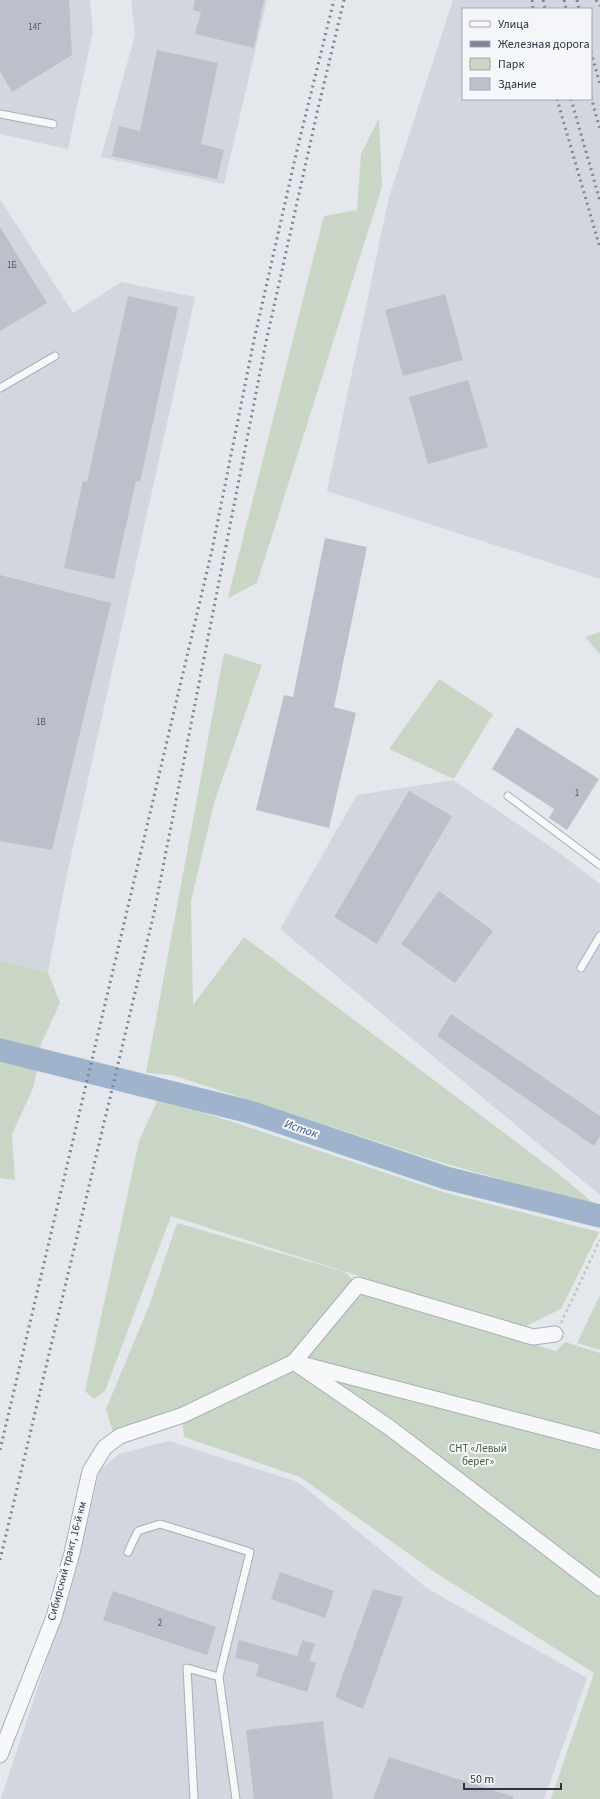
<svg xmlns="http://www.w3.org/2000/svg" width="600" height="1799" font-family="'Source Sans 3',sans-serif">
<rect width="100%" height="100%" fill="#e4e7ec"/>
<path fill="#d2d6de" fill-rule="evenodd" d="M0,0H90L93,31L68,149L0,134Z
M131,0H267L224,184L101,157L135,35Z
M453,0H600V579L327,491L389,197ZM463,9H591V99H463Z
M0,199L73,313L121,282L195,297L67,874L48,972L0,960Z
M453,780L554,849L600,884V1195L280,929L357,795Z
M169,1441L298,1482L428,1589L587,1678L544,1799H1L75,1574L100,1470L119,1454Z"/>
<path fill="#c9d6c5" d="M379,118L382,187L257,583L228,598L324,216L357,210L361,154Z
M600,632V654L585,637Z
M224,653L262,665L214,803L191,901L193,1005L244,937L560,1175L598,1207L443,1163L172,1075L146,1073Z
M439,679L493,714L454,779L389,749Z
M0,960L48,972L60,1003L41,1044L34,1086L12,1134L15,1180L0,1178Z
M158,1099L230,1121L443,1192L599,1232L561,1309L522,1328L171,1216L105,1391L94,1399L85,1391L139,1141Z
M177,1223L345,1272L358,1285L366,1296L556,1351L565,1342L600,1353V1799H551L594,1673L436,1573L300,1477L184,1437L181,1411L113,1432L106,1409L149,1306Z
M600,1295V1350L577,1343Z"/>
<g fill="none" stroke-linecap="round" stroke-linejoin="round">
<path stroke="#9fb4cc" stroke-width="23" d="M0,1050L250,1112L446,1178L600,1216"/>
</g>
<path fill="#bbc0ca" d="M0,0H69L72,55L12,92L0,71Z
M195,0H264L254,48L195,34L201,12L193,10Z
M157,50L218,63L201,144L224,150L217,179L112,156L119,126L140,131Z
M0,227L47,303L0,331Z
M445,294L463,360L403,376L385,310Z
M128,296L178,307L140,482L136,481L114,579L64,568L83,481L87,482Z
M468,380L488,447L428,464L409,397Z
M325,538L367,547L334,707L356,713L329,828L256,810L284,695L293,697Z
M0,575L111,603L52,850L0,841Z
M517,727L599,779L567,830L549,818L554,809L492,769Z
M409,791L452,816L377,944L334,917Z
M439,891L493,931L455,983L401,944Z
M451,1014L600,1116V1136L594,1146L437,1036Z
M280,1572L334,1591L325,1618L271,1599Z
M373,1589L403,1597L363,1709L335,1697Z
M113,1591L216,1627L207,1655L103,1620Z
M239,1640L297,1656L303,1640L315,1644L309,1661L316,1663L307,1692L256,1676L259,1664L235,1658Z
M323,1721L333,1799H254L246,1730Z
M389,1757L514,1797L513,1799H373Z"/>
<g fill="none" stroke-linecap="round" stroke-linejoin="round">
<g stroke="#a9aeb7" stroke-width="9">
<path id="service" d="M0,114L53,124
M0,388L55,356
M508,796L600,865
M581,968L600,936
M128,1552L138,1531L160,1524L250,1552L219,1677L236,1799
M194,1799L187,1668L219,1677"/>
</g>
<g stroke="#a9aeb7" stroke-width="17">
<path id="minor" d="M294,1362L390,1428L600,1588
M305,1365L600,1442
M0,1755L54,1617L72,1553L90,1471L105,1447L120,1436L183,1415L294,1362L358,1285L533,1337L555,1334"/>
</g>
<path stroke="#c2c5cb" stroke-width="2.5" stroke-dasharray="3 3" stroke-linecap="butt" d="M561,1323L600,1240"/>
<use href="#service" stroke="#f7f8fa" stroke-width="7"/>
<use href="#minor" stroke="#f7f8fa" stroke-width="15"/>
<path stroke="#7d8696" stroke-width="3" stroke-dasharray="2 4" stroke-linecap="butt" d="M532,0L533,9
M543,0L545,9
M564,0L566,9
M577,0L579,9
M596,0L600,6
M591,52L600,84
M591,97L600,129
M557,99L600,248
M571,99L600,201
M0,1450L212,550L254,340L297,150L334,0
M0,1560L154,913L266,342L317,113L344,0"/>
</g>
<g text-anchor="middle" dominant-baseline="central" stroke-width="4" stroke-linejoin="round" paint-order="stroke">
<g font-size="9" fill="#4f5766">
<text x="35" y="27">14Г</text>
<text x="12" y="265">1Б</text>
<text x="41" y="722">1В</text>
<text x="577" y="793">1</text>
<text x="160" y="1623">2</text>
</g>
<g font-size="11" fill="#3f6138" stroke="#f4f6f9">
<text x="478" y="1448">СНТ «Левый<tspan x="478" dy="13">берег»</tspan></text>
</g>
<g font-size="11" fill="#2b3445" stroke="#f4f6f9">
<text transform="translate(67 1561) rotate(-75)">Сибирский тракт, 16-й км</text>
</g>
<g font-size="12" font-style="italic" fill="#34527a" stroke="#f4f6f9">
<text transform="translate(301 1129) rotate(19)">Исток</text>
</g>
</g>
<rect x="462" y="8" width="130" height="92" fill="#f4f6f9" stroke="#a4a8b1"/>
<rect x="470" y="21" width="20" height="6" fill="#f7f8fa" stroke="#a4a8b1"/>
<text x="498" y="28" font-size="12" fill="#2b3445">Улица</text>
<rect x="470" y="41" width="20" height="6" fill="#7d8696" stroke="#a4a8b1"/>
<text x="498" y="48" font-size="12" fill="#2b3445">Железная дорога</text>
<rect x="470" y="58" width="20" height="12" fill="#c9d6c5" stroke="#a4a8b1"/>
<text x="498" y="68" font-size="12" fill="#2b3445">Парк</text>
<rect x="470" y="78" width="20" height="12" fill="#bbc0ca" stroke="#a4a8b1"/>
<text x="498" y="88" font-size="12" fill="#2b3445">Здание</text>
<path d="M464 1783v6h97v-6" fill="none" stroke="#2b3445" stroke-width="2"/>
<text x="470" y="1783" font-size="12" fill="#2b3445" stroke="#f4f6f9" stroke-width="3" paint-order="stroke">50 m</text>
</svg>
